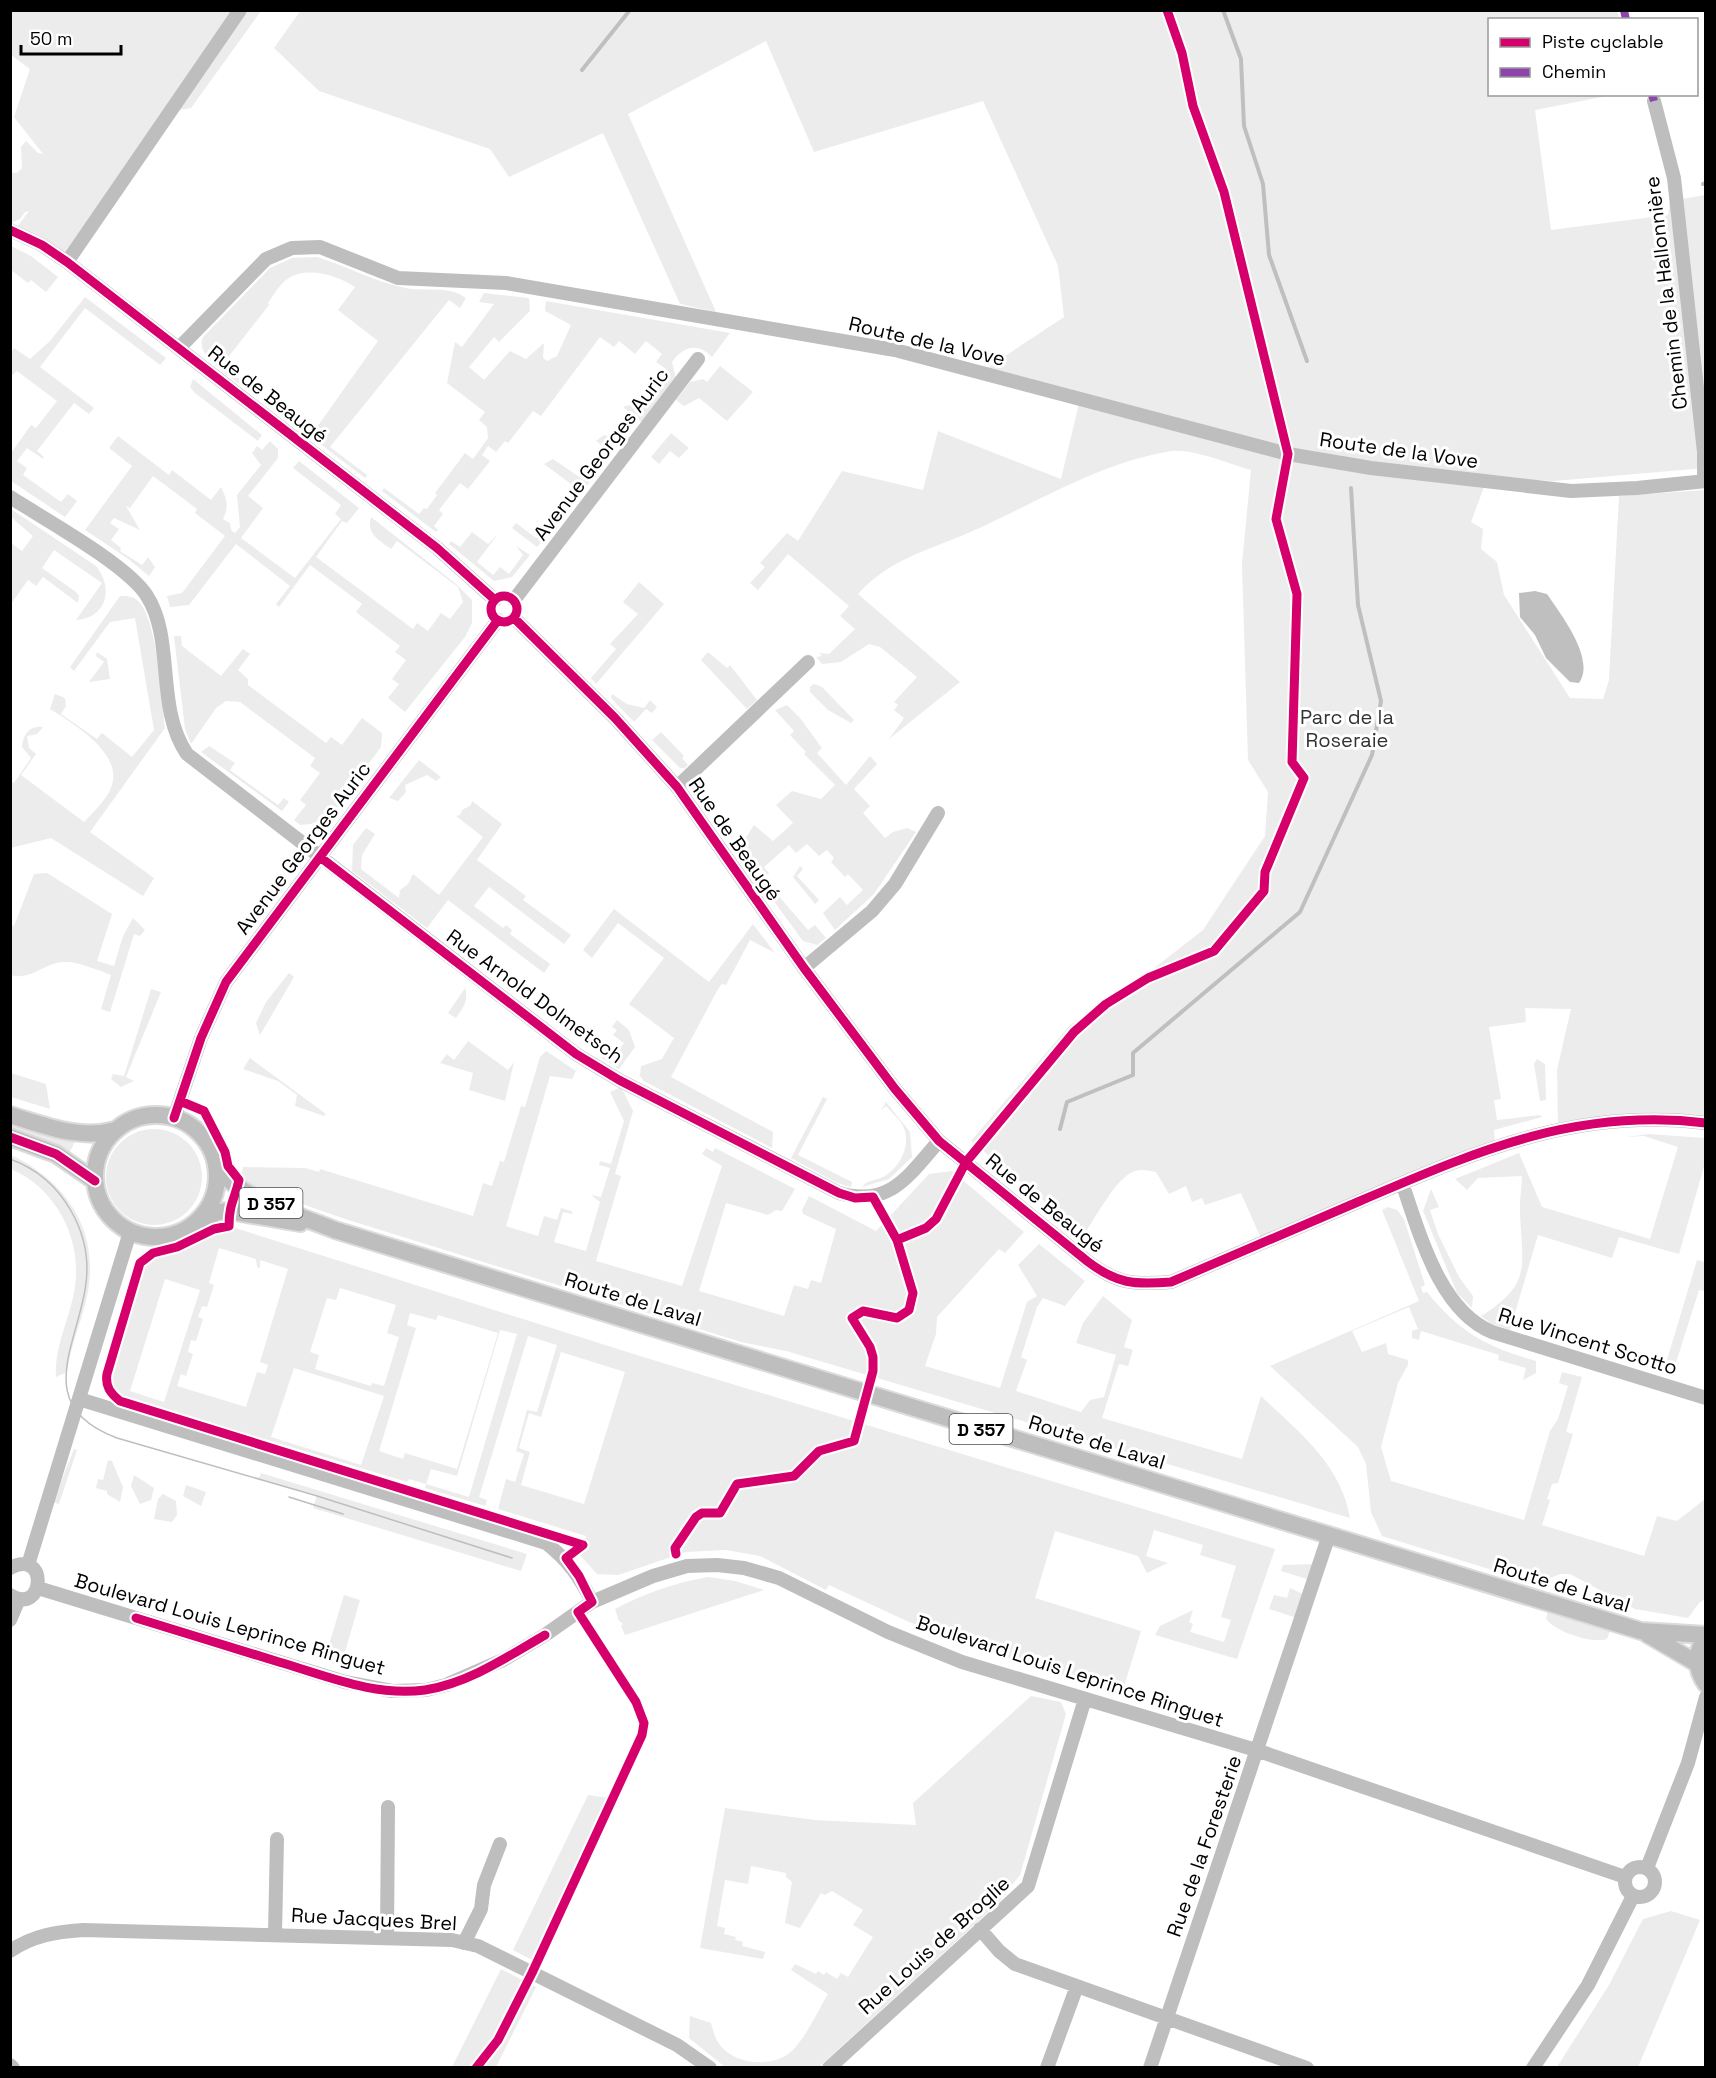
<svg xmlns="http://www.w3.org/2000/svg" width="1716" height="2078" font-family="'Space Grotesk',sans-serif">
<rect width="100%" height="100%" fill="#fff"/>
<path fill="#ececec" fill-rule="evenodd" d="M301,10L1617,11L1620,19L1490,20V94L1612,95L1535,110L1551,230L1668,215L1670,201L1705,195V468L1554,481L1419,474L1484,487L1471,522L1483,529L1481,549L1497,562L1504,595L1570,698L1603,699L1609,680L1619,496L1705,490V1123L1558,1128L1557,1070L1571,1009L1525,1008L1526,1022L1489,1027L1501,1099L1494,1100L1497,1120L1540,1115L1542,1117L1494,1130L1495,1147L1263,1243L1241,1193L1205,1205L1202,1198L1192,1202L1186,1186L1169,1194L1156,1172C1149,1171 1141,1168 1133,1172C1116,1178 1095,1219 1084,1234L971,1141L1070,1025L1144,976L1203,930L1265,836L1268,792L1248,760L1242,564L1251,470C1230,464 1192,448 1171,451C1098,463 1035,504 968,533C925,552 891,558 858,594L960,682L889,739L904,718L894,710L898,705L894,702L917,677L880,647L869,644L841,662L822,664L816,657L822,656L819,653L829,654L855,629L840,616L849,606L788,554L758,590L750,583L765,567L760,563L787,533L798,541L842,471L923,490L938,431L1061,479L1080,399L987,374L990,366L1064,317L1058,266L983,101L814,152L766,41L628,114L716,312L680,304L603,133L509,177L490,149L319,91L274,48Z
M11,11H261L191,108L168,112L67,262L14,231L29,211L25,212L20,219L11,223L10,173H17L22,168L21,147L26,141L38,153L43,154L14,117L30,69L11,55Z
M11,246L31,256L58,277L46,292L31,280L28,283L11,270Z
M317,257C347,266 375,282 406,288C426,292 448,285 466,298L460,308L449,300L330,447L367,475L365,478L273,408L275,406L310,432L315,426L317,427L378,341L338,310L355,287C337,275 305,265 286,280C279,285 273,296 268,303L269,305L222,365L256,392L254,394C240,383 190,356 204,336L270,268L292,258Z
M484,293L529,298L530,311L499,342L494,337L469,367L484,380L510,351L526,359L544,343L543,358L547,361L557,356L571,325L545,311L546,301L730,333L712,357C698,342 683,346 672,362L676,379L643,423L623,407L629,405L635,409L666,369L656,362L662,354L646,341L635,354L619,341L614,347L600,337L541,416L533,411L508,443L505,441L496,452L488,446L482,455L490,461L468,489L460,483L439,510L443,514L434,526L438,530L436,532L382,491L384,488L419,514L424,508L427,509L437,495L435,493L465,453L473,459L488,438L487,427L479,420L485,412L447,383L455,342L462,347L494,304L479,302Z
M85,297L166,358L160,365L85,308L40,367L94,408L89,414L74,403L37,451L44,457L43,459L27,448L17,461L27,468L23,475L61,502L68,494L77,501L65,517L11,481V453L31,425L36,428L57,401L17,371L11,376V353L14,348L30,359L50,341Z
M720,366L753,392L727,421L699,398L684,406L676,400L690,382L703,379L707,382Z
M193,379L262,435L258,441L195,393L190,387Z
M671,433L689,448L679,458L670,451L659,464L651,457Z
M604,435L615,439L616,444L613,452L575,501L563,503L575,487L544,464L553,459L582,479L605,448L596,441Z
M118,436L169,475L172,470L211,500L221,487C227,499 229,507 223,519L230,523L231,530L235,533L240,527L237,495L261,465L252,453L257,446L262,450L270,441L278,449V458L248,496L263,508L241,538L295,578L341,519L335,514L341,505L293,468L299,461L359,508L347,523L342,521L316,557L413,629L417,623L428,631L441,613L450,619L463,602L458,587L397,541L391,549C379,540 366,534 371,517L455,583L472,600V623L465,637L405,712L388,698L399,684L392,679L406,660L395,652L400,646L356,612L362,604L310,565L279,607L276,604L290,586L236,544L189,605L170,607L167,596L182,593L225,536L195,513L197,509L153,476L130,508L126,506L140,530L114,518L110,523L119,529L111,540L121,548L120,551L142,565L148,557L155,567L149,576L127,558L85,530L132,466L109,448Z
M11,509L96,566C114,588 107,618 76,620L102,583L54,550L42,568L76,592L79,596L78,603L43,577L36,586L28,580L11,604V543L22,551L33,536L11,517Z
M550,520L554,523V528L537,547L512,528L516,523L536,538Z
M472,532L488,544L498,534L477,562L493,575L500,567L509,574L523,555L516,546L530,555L512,577L494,581L449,544L451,541L460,547Z
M639,582L664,604L596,684L591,678L616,649L610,644L638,614L623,602Z
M120,596C127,596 133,596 138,601C157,618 162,700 165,728L90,832L154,878L143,896L51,838L11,848V781L14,783L31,758L22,747C23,735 29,725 43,727L37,734L27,736L29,748L36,754L21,775L84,822C93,813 109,797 112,785C122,752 72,723 50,709L55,694L65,698L66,706L61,714L97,739L102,733L132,757L154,730L135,618L110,622L74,671L70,667Z
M174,636H181L182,646L221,676L243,649L250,654L238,670L248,679V685L326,743L331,737L342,745L362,718L382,733L381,747L331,815L311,824L300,825L294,820L306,805L300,800L320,773L310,766L315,758L240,702L226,701L216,708L191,744L185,729Z
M97,652L107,659L110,679L89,682L104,662L96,656Z
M708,652L727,668L730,665L757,700L747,709L701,660Z
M814,684L822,687L854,720L851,723L828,710L810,692V687Z
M612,694L627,704L644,708L650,700L657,707L652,713L646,709L634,722L611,698Z
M787,705L800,718L822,748L817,753L846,785L870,756L877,764L854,789L870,806L863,813L885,838L893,832L907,828L916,832L874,894L835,930L823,913L840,897L847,905L863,890L848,874L845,877L831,862L834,858L827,850L819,856L807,844L796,853L789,845L764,867L769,873L764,879L808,930L815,925L826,938L817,945L803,941L737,851L754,825L773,841L793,823L776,805L792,791L821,799L835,785L804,754L806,752L790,735L794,731L775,710Z
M661,732L684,756L682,758L688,765L685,768H680L652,740Z
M209,746L235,763L230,770L278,805L284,798L289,802L282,811L201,752Z
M419,760L441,777L436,781L427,775L405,785L406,792L398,801L389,798Z
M472,801L502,824L477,860L526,896L523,900L571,935L564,944L489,887L474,906L503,928L506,925L512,930L510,934L550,964L544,973L448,900L427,928L352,871L353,845L366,828L375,834L362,855L361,869L399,898L400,890L408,884L413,874L439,895L483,837L456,816L460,815L462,810L471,805Z
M800,866L803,869L797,876L819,900L815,904L793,877Z
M47,873L112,914L97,961L114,966L123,936L133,918L145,930L140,936L134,934L110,1012L101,1009L111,975C97,970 80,962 65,962C44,962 32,981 11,975V925L14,926L34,874Z
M614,909L709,982L753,924L775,953L750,940L726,985L722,984L718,989L671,1077L773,1132L772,1148L644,1081L640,1076L641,1066L662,1059L674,1038L629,1004L664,958L618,923L592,958L583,950Z
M289,973L294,977L260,1035L256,1023L266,1002Z
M465,988C469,1000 463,1008 456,1018L448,1013Z
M151,989L161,992L126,1077L134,1081L121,1087L111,1079L113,1074L124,1076Z
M617,1020L629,1030L635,1047L619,1069L602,1058L601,1051L605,1046L617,1053L624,1043L613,1035L617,1030L612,1027Z
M468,1041L508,1070L514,1062L505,1101L469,1090L473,1073L440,1063L447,1054L454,1060Z
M546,1051L576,1071L572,1079L550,1076L506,1226L538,1236L544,1216L557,1220L561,1208L571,1211L573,1214L563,1212L554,1242L586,1251L600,1202L591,1195L601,1197L610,1168L599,1165L600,1161L611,1164L624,1121L610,1092L621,1087L633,1111L615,1174L621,1176L596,1261L682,1286L722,1166L702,1154L706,1148L713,1152L715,1148L795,1189L782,1211L776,1210L768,1215L726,1203L699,1291L784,1316L794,1285L808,1289L811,1280L821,1283L835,1233L836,1229L803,1214L802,1210L809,1196L876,1231L929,1174L952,1171L1024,1232L1005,1253L999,1249L937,1317L936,1334L925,1366L1000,1388L1027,1302L1037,1296L1018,1265L1039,1244L1085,1281L1065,1306L1043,1298L1037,1307L1021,1357L1027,1360L1016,1391L1081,1412L1090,1400L1104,1397L1116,1355L1076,1343L1083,1323L1103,1296L1132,1320L1124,1347L1133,1350L1128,1366L1119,1364L1102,1418L1242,1459L1261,1396C1299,1432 1341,1464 1350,1518L786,1351L741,1342L342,1218L240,1182L243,1167L305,1168L319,1172L320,1169L473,1216L483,1183L492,1186L500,1161L504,1162L521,1106L525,1107L540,1057Z
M250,1058L326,1114L324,1116L295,1106L297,1095L278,1081L243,1069Z
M1537,1059L1545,1064L1546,1100L1540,1101L1534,1064Z
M11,1073L46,1084L50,1109L11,1097Z
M823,1097L827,1099L798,1155L852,1182L851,1187L837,1183L791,1158Z
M886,1102L910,1132L912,1157L889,1179L862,1187C867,1180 875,1181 883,1177C900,1168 913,1143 902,1124C898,1118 891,1112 886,1106L881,1110Z
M10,1118L77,1137L68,1156L11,1133Z
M106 1177a48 48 0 1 1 96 0a48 48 0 1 1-96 0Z
M1649,1134L1705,1138V1163L1679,1254L1619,1237L1612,1258L1538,1235L1510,1330L1492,1324L1481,1316C1533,1284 1522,1265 1520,1213C1519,1201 1522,1188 1522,1176L1478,1178L1467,1190L1455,1179L1519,1153L1542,1207L1650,1239L1678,1147L1644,1136L1626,1137Z
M11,1155C72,1184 103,1238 85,1305C79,1328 70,1349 67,1372L56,1377C54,1345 71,1317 75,1286C82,1239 56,1188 11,1169Z
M1431,1189L1439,1207L1430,1210L1438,1234L1459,1277L1473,1296L1472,1308L1457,1293L1423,1211Z
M1388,1207L1397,1210L1404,1219L1425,1285L1421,1287L1423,1293L1427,1292C1460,1333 1487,1347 1536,1361V1373L1523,1380L1526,1368L1498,1360L1499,1355L1421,1331L1419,1340L1412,1338V1331L1418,1329L1409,1307L1352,1331L1362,1352L1386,1343L1388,1354L1408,1360V1365L1398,1383L1381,1447L1391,1481L1524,1520L1550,1431L1558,1419L1568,1386L1559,1383L1562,1372L1582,1377L1566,1432L1573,1434L1558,1483L1552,1484L1547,1499L1550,1500L1542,1525L1644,1556L1657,1516L1677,1521L1705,1499V1599L1699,1603L1688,1618L1635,1609L1570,1574H1560L1546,1580L1515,1577L1382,1536L1371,1512L1366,1464L1358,1447L1270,1366L1419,1301L1382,1210Z
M229,1226L640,1356L1275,1549L1237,1659L1155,1635L1160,1626L1193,1610L1189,1622L1193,1624L1190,1632L1224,1642L1231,1620L1221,1617L1236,1566L1200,1555L1203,1545L1154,1530L1146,1556L1168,1563L1147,1573L1138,1556L1055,1531L1035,1598L1141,1631L1122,1693L970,1646L909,1622L829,1585L826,1590L760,1556L726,1550L686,1552L618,1575L597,1574L576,1551L583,1545L586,1536L498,1509L506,1479L515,1482L524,1454L516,1451L527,1410L537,1412L557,1345L528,1336L479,1497L487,1500L485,1506L425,1488L426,1484L409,1479L407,1482L121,1396L120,1401L112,1395L106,1380L140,1263L153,1253L177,1247L205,1233ZM219,1248L256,1259L257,1267L260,1268V1260L288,1269L260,1362L268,1365L265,1374L257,1372L246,1407L177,1386L181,1374L186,1376L193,1354L188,1352L191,1340L196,1341L203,1319L198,1317L202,1306L207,1307L214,1285L209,1283ZM165,1279L200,1290L164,1402L130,1391ZM340,1288L396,1305L387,1333L399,1337L384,1386L372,1383L371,1386L315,1369L319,1355L310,1352L327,1298L336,1300ZM410,1313L436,1320L438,1315L498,1333L457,1469L405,1453L403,1459L379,1451L416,1328L407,1325ZM500,1330L517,1334L469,1497L426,1484L431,1469L457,1476ZM561,1352L625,1372L584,1504L521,1485L530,1452L519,1448L529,1413L541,1417ZM294,1368L384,1396L361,1465L271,1437Z
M1697,1260L1705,1262V1291L1699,1290L1673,1372L1664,1370Z
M74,1449L77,1450L59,1504L53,1502Z
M108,1460L112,1461L123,1487L120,1502L107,1494V1491L96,1488L98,1479L103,1480Z
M261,1473L527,1554L521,1571L313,1508L317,1495L259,1478Z
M134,1475L154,1488L151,1500L140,1504L131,1486Z
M186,1485L206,1492L201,1506L183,1496Z
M163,1494L176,1501L177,1515L172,1522L154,1519L158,1499Z
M1316,1564L1310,1580L1281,1571L1283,1565Z
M708,1577L735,1581L764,1590L625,1635L621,1626L623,1624L619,1621L615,1609C645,1593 675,1583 708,1577Z
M1290,1588L1305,1595L1297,1618L1269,1609L1274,1595L1287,1598Z
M344,1595L360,1600L341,1666L324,1661Z
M1548,1611L1610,1631L1607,1639C1592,1644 1556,1632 1546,1619Z
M1031,1696L1061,1702L1066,1714L1020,1875L999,1902L819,2067H725L689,2038L690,2016L711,2023C713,2030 715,2039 720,2045C736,2066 775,2068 793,2050C807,2035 818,2011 828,1994L791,1970L795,1964L816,1974L818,1971L824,1975L826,1972L837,1979L841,1973L848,1977L873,1937L853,1925L863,1910L832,1891L825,1895L821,1893L800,1928L785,1923L792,1882L786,1877V1873L751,1866L748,1884L725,1880L717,1926L725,1928L724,1934L736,1937L735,1940L743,1942L742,1946L765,1952L763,1959L700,1948L725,1808L815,1820L916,1825L913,1803Z
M588,1795L609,1798L534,1961L513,1950Z
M1671,1911L1700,1920L1638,2067H1557L1609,1985L1643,1919Z
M501,1969L536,1987L496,2067H452Z"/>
<path fill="#bfbfbf" d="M1535,591L1547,594C1561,615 1596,659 1579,683L1570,682L1546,658L1535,635L1520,617L1519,593Z"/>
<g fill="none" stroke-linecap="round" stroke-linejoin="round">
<path stroke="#bfbfbf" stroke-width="4" d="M1223,10L1241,59L1244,126L1263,184L1269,255L1307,361
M582,70L630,10
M1703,184L1706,183
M1060,1129L1067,1102L1133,1075V1053L1300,912L1372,755L1381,701L1358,605L1351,488"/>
<g stroke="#dbdbdb" stroke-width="20">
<path id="major" d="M95 1176a61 61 0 1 1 122 0a61 61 0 1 1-122 0Z
M10,1115C46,1126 79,1140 116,1130
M10,1137L56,1154L95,1181
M216,1164C236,1199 299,1215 335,1230L1641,1631L1706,1635
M200,1220L218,1212L229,1211L300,1223
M1647,1634L1698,1664
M1706,1637C1695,1652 1695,1669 1706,1684"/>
</g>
<path stroke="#bebebe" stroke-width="14" d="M1654,101L1674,178L1704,452V481
M10,230L42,245L67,262L437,548L495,600
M67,262L240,10
M179,348L266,259L292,248L320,247L398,278L506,283L895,350L1288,454L1371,468L1571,491L1637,488L1706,481
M10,497C44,519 128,565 147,596C175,640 155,707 187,754L576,1054L619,1080L839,1193C890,1208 909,1175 939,1141
M514,600L698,359
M514,618L615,718L677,787L804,968L895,1089L939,1141L1087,1261C1117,1284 1134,1285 1171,1282C1234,1255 1297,1228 1360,1201C1475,1152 1576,1107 1706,1123
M677,787L808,662
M804,968L872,911L895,884L938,813
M174,1118L201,1038L226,982L498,620
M1402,1183C1420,1234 1439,1310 1492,1332L1706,1398
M79,1399L546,1543C568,1560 580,1577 592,1602
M28,1565L130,1232
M10,1568C49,1547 45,1617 10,1595
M38,1588L345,1682L392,1691L426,1690L446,1685L503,1660L545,1635L592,1602L653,1576L687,1566L717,1565L744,1568L779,1578L888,1632L962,1662L1256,1750L1625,1877
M10,1620L19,1599
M1625 1882a15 15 0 1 1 30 0a15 15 0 1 1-30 0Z
M1647,1868L1688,1763L1706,1697
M980,1929L999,1951L1015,1964L1307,2068
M275,1934L277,1839
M387,1937L388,1807
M464,1943L481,1909L484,1885L500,1844
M10,1951C34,1935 56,1932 83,1930L452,1940L478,1946L677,2045L710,2068
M10,2065L13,2068
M829,2068L1028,1886L1085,1699
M1047,2068L1077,1986
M1150,2068L1329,1535
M1533,2068L1588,1985L1633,1896"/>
<use href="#major" stroke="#bebebe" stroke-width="16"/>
<path stroke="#bebebe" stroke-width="1.5" d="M10,1159C63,1178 95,1235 85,1290C75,1349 34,1407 117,1438L314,1495L512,1558
M289,1497L343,1514"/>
<path stroke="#8e44ad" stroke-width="8" stroke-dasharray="15 8" stroke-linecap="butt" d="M1624,10L1626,20
M1652,94L1654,101"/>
<g stroke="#fff" stroke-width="13">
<path id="cycleway" d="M10,230L42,245L67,262L437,548L495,600
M491 609a13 13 0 1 1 26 0a13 13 0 1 1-26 0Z
M514,618L615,718L677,787L804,968L895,1089L939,1141L1087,1261C1117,1284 1134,1285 1171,1282C1234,1255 1297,1228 1360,1201C1475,1152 1576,1107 1706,1123
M320,857L576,1054L619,1080L839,1193L855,1198L873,1197L897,1240L913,1293L909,1310L897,1318L863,1311L852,1318L870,1347L873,1357V1371L854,1441L819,1451L794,1476L737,1484L720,1513H702L696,1517L675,1548L676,1554
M180,1101L204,1111L225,1152L228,1166L239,1180C235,1199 229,1203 229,1226L214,1229L177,1247L153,1253L140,1263L107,1374C105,1386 110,1393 120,1401L583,1545
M174,1118L201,1038L226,982L498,620
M10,1137L56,1154L95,1181
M897,1240L926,1228L936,1219L966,1162L1074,1032L1106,1004L1148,978L1214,951L1264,891L1265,872L1304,778L1292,762L1297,594L1276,519L1288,454L1224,192L1193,106L1182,53L1167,10
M136,1618C184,1633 231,1647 279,1662C327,1676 375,1697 425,1690C469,1683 507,1657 545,1635
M476,2068L498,2040L532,1973L642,1735L644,1723L636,1702L578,1612L592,1602L579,1576L566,1558L583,1545"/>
</g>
<use href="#cycleway" stroke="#d6006c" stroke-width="9"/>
</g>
<g text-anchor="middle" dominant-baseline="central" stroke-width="6" stroke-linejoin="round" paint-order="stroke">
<g fill="#fff" stroke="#4c4c4c" stroke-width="1.5">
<rect x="239.5" y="1188" width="63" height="30" rx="4.5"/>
<rect x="949.5" y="1414" width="63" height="30" rx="4.5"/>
</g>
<g font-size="18" font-weight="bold" fill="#000">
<text x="271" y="1203">D 357</text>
<text x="981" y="1429">D 357</text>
</g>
<g font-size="20" fill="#000" stroke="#fff">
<text transform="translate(1666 293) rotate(-97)">Chemin de la Hallonnière</text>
<text transform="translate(927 341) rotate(13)">Route de la Vove</text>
<text transform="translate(268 394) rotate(38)">Rue de Beaugé</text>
<text transform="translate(1399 450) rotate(8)">Route de la Vove</text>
<text transform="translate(601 454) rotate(-53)">Avenue Georges Auric</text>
<text transform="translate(735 839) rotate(55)">Rue de Beaugé</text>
<text transform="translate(303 848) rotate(-53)">Avenue Georges Auric</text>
<text transform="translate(535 996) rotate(36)">Rue Arnold Dolmetsch</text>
<text transform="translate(1045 1203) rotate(39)">Rue de Beaugé</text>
<text transform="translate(633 1299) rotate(17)">Route de Laval</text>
<text transform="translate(1588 1341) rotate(17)">Rue Vincent Scotto</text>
<text transform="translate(1097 1442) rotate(17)">Route de Laval</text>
<text transform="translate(1562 1585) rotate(17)">Route de Laval</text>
<text transform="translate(230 1624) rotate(16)">Boulevard Louis Leprince Ringuet</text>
<text transform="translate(1070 1671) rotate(18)">Boulevard Louis Leprince Ringuet</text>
<text transform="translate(1204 1846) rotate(-71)">Rue de la Foresterie</text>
<text transform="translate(374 1919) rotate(3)">Rue Jacques Brel</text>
<text transform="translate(934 1945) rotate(-42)">Rue Louis de Broglie</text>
</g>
<g font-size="20" fill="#333" stroke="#fff">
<text x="1347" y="717">Parc de la<tspan x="1347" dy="23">Roseraie</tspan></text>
</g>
</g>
<rect width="1716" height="2078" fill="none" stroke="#000000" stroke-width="24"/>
<rect x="1488" y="18" width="210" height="78" fill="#ffffff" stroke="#999999" stroke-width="1.5"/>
<rect x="1500" y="38" width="30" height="9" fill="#d6006c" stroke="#999999" stroke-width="1.5"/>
<text x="1542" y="48" font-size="18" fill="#000000">Piste cyclable</text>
<rect x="1500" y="68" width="30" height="9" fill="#8e44ad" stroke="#999999" stroke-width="1.5"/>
<text x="1542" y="78" font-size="18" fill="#000000">Chemin</text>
<path d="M21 45v9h100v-9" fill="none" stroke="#000000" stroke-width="3"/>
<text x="30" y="45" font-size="18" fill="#000000" stroke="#ffffff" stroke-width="4.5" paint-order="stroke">50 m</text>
</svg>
